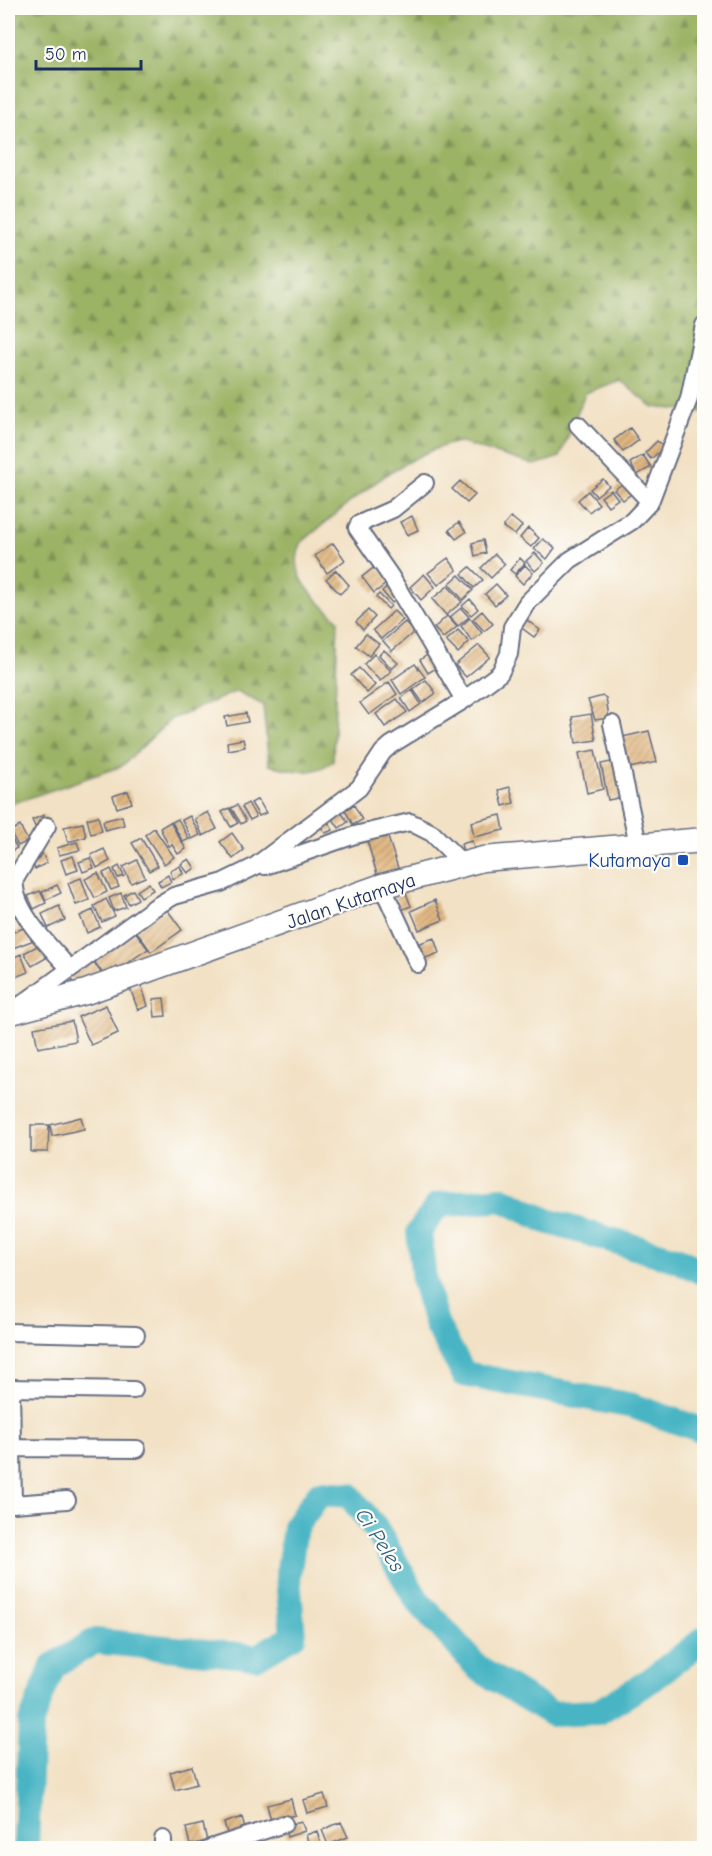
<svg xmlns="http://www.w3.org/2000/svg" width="712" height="1856" font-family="'Comic Neue',sans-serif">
<defs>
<pattern id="forest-firs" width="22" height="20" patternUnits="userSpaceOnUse" patternTransform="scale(1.5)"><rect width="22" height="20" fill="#9bb365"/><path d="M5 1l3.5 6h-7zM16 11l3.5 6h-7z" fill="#7e9256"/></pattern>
<pattern id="building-hatch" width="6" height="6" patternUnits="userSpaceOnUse" patternTransform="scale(1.5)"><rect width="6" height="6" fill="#e1b781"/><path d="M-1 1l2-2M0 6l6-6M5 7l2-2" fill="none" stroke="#b6956d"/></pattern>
</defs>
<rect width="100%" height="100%" fill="#fdfcf7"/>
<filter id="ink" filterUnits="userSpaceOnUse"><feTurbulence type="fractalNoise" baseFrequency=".0167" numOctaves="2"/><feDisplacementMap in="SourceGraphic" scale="12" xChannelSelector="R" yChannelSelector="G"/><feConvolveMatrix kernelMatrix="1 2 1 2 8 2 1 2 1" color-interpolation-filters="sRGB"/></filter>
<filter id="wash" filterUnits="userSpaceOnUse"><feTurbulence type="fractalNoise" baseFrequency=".008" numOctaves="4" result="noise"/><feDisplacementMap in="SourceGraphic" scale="24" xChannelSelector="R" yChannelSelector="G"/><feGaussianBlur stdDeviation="1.35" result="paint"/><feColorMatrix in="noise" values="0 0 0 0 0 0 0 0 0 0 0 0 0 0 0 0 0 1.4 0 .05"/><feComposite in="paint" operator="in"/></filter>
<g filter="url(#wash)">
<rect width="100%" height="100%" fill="#f2e1c4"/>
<path fill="url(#forest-firs)" stroke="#5b7162" stroke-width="1.5" d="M8,8H704V412L653,407L619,380L585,393L560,457L535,465L458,442C401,454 346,506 302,542C285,576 316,598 338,620L333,761C310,778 295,770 269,765L263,705L237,691L171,719L122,766L8,805Z"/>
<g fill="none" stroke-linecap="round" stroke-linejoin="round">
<path stroke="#48b5c4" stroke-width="26" d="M704,1273L678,1260L547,1221L502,1199L438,1205L419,1232L424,1281L437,1326L464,1374L633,1406L704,1431
M26,1848L31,1722L53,1666L95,1641L257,1657L293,1636L288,1577L295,1527L320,1493L349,1495L376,1529L417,1600L479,1669L552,1714L598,1712L648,1682L704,1639"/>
</g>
<g id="blocks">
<path fill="url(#building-hatch)" d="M630,428L639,440L623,452L614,440Z
M657,441L664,447L651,459L645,453Z
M643,455L651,467L637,475L630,463Z
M603,479L609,486L596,496L590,489Z
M460,481L475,495L467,503L452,489Z
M626,481L634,492L623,500L614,490Z
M611,490L618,499L608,506L601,497Z
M588,491L599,504L589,512L578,500Z
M412,516L418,530L407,535L400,522Z
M511,517L522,526L515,535L503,527Z
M459,522L466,532L456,539L449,530Z
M528,528L539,538L531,547L520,538Z
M543,539L555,548L547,559L534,549Z
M483,540L486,553L475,556L472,543Z
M333,543L345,560L327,573L315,556Z
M535,553L544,563L535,571L526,561Z
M495,554L505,564L491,578L481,568Z
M448,558L457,570L438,585L428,573Z
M520,558L525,563L515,574L510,570Z
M377,565L390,581L374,593L362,577Z
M525,565L533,573L523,584L515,576Z
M470,567L483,580L474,588L462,574Z
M336,570L349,585L340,594L326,579Z
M424,574L435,587L421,600L410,587Z
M459,575L473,590L463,600L449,584Z
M390,584L401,596L392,603L382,591Z
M496,584L506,595L495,605L485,594Z
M448,586L462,602L446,615L432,599Z
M379,594L391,606L388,609L376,597Z
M470,599L478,609L471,615L462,606Z
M461,608L469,617L458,626L450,617Z
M368,610L375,617L363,630L356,622Z
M394,611L403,620L381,639L373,630Z
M482,611L493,624L484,631L473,619Z
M447,616L457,627L443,638L434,628Z
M470,618L482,633L472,641L461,626Z
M524,618L540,630L534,637L519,626Z
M405,622L414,632L392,651L383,641Z
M458,630L469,642L458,653L446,641Z
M366,634L379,644L369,656L356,646Z
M479,645L490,657L466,677L455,665Z
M384,650L398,663L392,669L379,655Z
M430,653L438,667L428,673L420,660Z
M374,654L391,671L380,681L364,664Z
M415,664L425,677L401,694L392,680Z
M359,668L375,685L367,693L351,675Z
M426,680L436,693L423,703L413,689Z
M389,682L397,694L369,715L360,703Z
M412,690L421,704L410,712L401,698Z
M603,696L606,698L609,718L595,720L588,700Z
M397,699L407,712L385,727L376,714Z
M246,713L248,722L227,726L225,717Z
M591,714L596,740L576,743L572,717Z
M649,731L657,762L625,769L618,738Z
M243,739L245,747L228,750L227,742Z
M595,750L603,789L587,793L579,753Z
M616,761L623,797L608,800L601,764Z
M510,787L514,803L503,806L499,790Z
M128,791L132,803L117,808L113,796Z
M258,799L266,813L259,816L251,803Z
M248,803L256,817L250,820L242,807Z
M237,805L246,821L241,824L231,808Z
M354,805L362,820L353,825L345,810Z
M229,808L238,823L231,827L222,812Z
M208,812L217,829L203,836L195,819Z
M341,812L348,822L339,828L332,818Z
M44,815L48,824L36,829L32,820Z
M501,815L504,830L474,837L471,822Z
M98,816L102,831L91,834L87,819Z
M122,816L124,825L105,830L103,821Z
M190,816L200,835L192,839L182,820Z
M178,819L189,839L183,842L172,822Z
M170,822L186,849L178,854L172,845L169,846L160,828Z
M328,822L333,830L325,833L321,826Z
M83,823L86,837L68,842L64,827Z
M20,826L28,841L18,846L10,831Z
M154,828L174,857L164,864L145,835Z
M386,831L400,874L379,881L366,837Z
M8,833L17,848L8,853Z
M232,833L244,850L233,859L220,842Z
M141,838L158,866L149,871L132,843Z
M472,841L475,852L464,855L461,844Z
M77,842L80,850L59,855L57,848Z
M104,849L110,861L97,868L91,855Z
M42,853L47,863L35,869L30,859Z
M73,856L78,870L66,874L61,860Z
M90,858L94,868L83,872L79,862Z
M189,859L195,868L188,873L181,864Z
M137,860L145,877L131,883L123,867Z
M119,866L124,876L118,878L114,869Z
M180,866L183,874L173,879L170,871Z
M111,869L119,887L111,890L103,873Z
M98,873L107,892L95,898L85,879Z
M168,875L171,882L161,887L158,881Z
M81,878L89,900L76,905L68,883Z
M149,883L153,890L141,897L137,891Z
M57,885L61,893L46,900L42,892Z
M404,888L411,906L401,910L394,892Z
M133,890L138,899L129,904L124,895Z
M40,891L46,903L34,909L28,896Z
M121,893L126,907L114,911L109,898Z
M106,899L115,916L102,922L94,906Z
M435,900L443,920L419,930L411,911Z
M15,903L20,914L8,919V906Z
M59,906L65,920L48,928L42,914Z
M166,908L182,930L151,952L135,929Z
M93,910L100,927L87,933L80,916Z
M29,926L34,940L13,948L8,934Z
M135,931L148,949L118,969L116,966L103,974L94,961Z
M434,938L439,953L420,960L415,945Z
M39,945L46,958L32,966L24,953Z
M21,954L28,972L8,980V960Z
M92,960L102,974L78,990L69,976Z
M141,984L148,1006L138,1010L130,988Z
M164,998L166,1016L155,1017L153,999Z
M106,1005L118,1033L91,1045L78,1017Z
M72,1021L76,1041L38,1048L34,1028Z
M81,1117L84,1129L52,1136L50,1125Z
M31,1125H49L48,1152H31Z
M192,1766L197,1784L175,1790L170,1772Z
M324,1794L328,1807L307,1813L303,1800Z
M291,1799L295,1815L271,1821L267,1805Z
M242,1817L246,1834L229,1839L224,1823Z
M301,1821L305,1831L287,1837L284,1827Z
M341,1822L348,1837L328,1845L322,1830Z
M203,1824L207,1841L190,1845L186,1828Z
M317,1831L322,1848H310L306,1835Z"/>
</g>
</g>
<g filter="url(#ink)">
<use href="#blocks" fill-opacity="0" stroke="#666d82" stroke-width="1.5"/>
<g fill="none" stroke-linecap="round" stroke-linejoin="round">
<g stroke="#666d82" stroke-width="20">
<path id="street" d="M578,425L650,502
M425,483L393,509L359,524L357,528L391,577L464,700
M612,724L638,844
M47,826L15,879C11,909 51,948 70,969
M265,866L355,835L410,822L432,833L464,865
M382,886L418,964
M18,1007L155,907L174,896L221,883L254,867L359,788L383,752L391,745L464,700L500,673L509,654L512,627L527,603L570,560L632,521L650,502L689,399L704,325
M8,1332L136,1335
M8,1388L134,1390
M11,1388L13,1504L67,1500
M12,1448L137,1449
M163,1839V1848
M210,1848L284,1824"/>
</g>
<g stroke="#666d82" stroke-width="27">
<path id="secondary" d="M8,1013L86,992L382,886L483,859L704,840"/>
</g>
<use href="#street" stroke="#fff" stroke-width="16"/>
<use href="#secondary" stroke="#fff" stroke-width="24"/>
</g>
</g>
<rect fill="#1a4fb4" stroke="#fdfcf7" stroke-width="2" x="677" y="854" width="12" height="12" rx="3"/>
<g text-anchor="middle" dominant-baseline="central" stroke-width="4.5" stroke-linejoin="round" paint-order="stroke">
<g font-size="20" fill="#164399" stroke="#fdfcf7" text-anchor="end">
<text x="671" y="860">Kutamaya</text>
</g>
<g font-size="20" fill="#1b2f5e" stroke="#fdfcf7">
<text transform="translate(351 901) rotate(-19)">Jalan Kutamaya</text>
</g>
<g font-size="21" font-style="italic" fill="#2b5e82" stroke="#fdfcf7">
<text transform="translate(380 1540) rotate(57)">Ci Peles</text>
</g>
</g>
<rect width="712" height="1856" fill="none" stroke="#fdfcf7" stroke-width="30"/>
<path d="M36 60v9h105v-9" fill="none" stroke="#1b2f5e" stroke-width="3"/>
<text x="45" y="60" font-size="18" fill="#1b2f5e" stroke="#fdfcf7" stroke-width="4.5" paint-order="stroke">50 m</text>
</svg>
